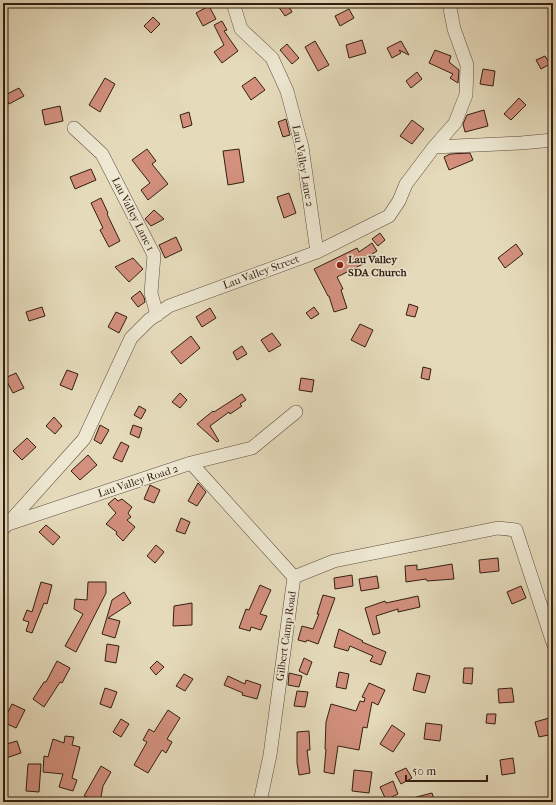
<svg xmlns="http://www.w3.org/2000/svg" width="556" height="805" font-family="'IM FELL French Canon',serif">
<rect width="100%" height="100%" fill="#e5dbbb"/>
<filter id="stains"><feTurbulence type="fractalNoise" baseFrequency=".005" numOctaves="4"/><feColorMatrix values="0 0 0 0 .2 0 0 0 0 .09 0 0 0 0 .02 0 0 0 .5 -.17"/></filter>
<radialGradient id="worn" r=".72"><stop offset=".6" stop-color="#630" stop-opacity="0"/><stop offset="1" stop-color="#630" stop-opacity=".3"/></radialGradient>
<path fill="#d2907d" stroke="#331e12" d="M283,3H287L292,12L285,16L278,6Z
M209,6L216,19L203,26L196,13Z
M349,9L354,18L340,26L335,16Z
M153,17L160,24L151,33L144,26Z
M222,21L227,30L224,31L238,51L222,63L214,52L224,45L214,25Z
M362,40L366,53L349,58L346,45Z
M315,41L329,65L318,71L305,47Z
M401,41L409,55L399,50L401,53L392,58L387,48Z
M287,44L299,58L292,64L280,50Z
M435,50L451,56L449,62L459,70L458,83L450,78L453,74L429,63Z
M545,56L550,64L541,69L536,60Z
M483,69L495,71L493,86L480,84Z
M417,72L422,79L411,88L406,81Z
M255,77L265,90L251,100L242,86Z
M105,78L115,84L100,112L89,105Z
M19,88L24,96L9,104L5,95Z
M519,98L526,105L511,120L504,114Z
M60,106L63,121L45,125L42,110Z
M484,110L488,126L465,132L463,124L467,115Z
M189,112L192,125L183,128L180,115Z
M286,119L290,135L283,137L278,122Z
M412,120L424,129L412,144L400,136Z
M147,149L156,161L152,164L168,184L148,200L141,190L150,183L132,160Z
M239,149L244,182L228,185L223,151Z
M470,153L473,160L449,170L444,157L450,154Z
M91,169L96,180L75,189L70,177Z
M289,193L296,213L284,218L277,197Z
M101,198L108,213L107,214L120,241L109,247L100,230L103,228L91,203Z
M154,210L164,219L151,226L145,219Z
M380,233L385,240L378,246L372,239Z
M176,237L182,250L165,258L159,245Z
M372,243L377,251L363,260L365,263L337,277L343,289L341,290L347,308L334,312L329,296H328L314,269L357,248L359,252Z
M516,244L523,254L505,268L498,258Z
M133,258L143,269L129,282L115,267Z
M140,291L144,297L145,302L138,307L131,298Z
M409,304L418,307L415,317L406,315Z
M42,307L45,316L29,321L26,312Z
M314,307L319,314L311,319L306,313Z
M210,308L216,318L202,327L196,317Z
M116,312L127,317L119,333L108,327Z
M360,324L373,330L365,347L351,340Z
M272,333L281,345L269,352L261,340Z
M191,336L200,348L181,364L171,352Z
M242,346L247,354L237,360L233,352Z
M423,367L431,369L429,380L421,378Z
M67,370L78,374L72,390L60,385Z
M16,373L24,388L13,393L5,378Z
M301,378L314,380L312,392L299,390Z
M180,393L187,400L180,408L172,402Z
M242,394L246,400L240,404L242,406L230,414L229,412L210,426L219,441L217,442L197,424L213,411L214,412Z
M139,406L146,410L141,419L134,415Z
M54,417L62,426L55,434L46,426Z
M100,425L109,430L101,444L94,440Z
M133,425L142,428L139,438L130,434Z
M27,438L36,447L22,460L13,451Z
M121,442L129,446L122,462L113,458Z
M88,455L97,465L80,480L71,471Z
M198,483L206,492L197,506L188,501Z
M150,485L160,490L154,503L144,499Z
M115,498L118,501L122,499L132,507L128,513L131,517L127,520L135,527L123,541L116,534L117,532L106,524L116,513L108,504Z
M181,518L190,522L185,534L176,531Z
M46,525L60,537L53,545L39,532Z
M156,545L164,552L155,563L147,556Z
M498,558L499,571L480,573L479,560Z
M452,564L454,579L427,581L426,579L406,582L405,566L417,565V570Z
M352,575L353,586L335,589L334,578Z
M377,576L379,588L361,591L359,579Z
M41,582L52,585L47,604L44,603L32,633L26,631L29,622L23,620L27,610L32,612Z
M88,582H106V593L76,652L65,646L83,614L74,609L75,599L87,600Z
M260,585L271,590L260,614L267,616L261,630L251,627L250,631L239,628L246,609L249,610Z
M521,586L526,598L512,604L507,592Z
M124,592L131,603L108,618L120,621L115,638L102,634L112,600Z
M323,595L335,598L318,644L307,640L306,642L298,640L302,626L313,629L319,614H317Z
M418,596L420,607L398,612V609L376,616L380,633L373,635L365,608L385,601L386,603Z
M192,603V625L173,626L174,606Z
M339,629L363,641L362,642L386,652L381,665L370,661L373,656L350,646L348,651L334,647Z
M107,644L119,646L116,663L105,661Z
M304,658L312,662L307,675L299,671Z
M57,661L70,668L62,683L60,682L44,707L33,699L44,682H46Z
M157,661L164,667L156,675L150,668Z
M464,668H473L472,684L463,683Z
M339,672L349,674L346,689L336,687Z
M289,673L302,676L299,687L288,685Z
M417,673L430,676L425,693L413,690Z
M184,674L193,679L185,691L176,686Z
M228,676L245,684L246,680L261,685L257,699L242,695L243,693L224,685Z
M369,683L385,690L378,705L372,702L367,728L363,727L359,750L338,746L334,774L324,772L326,749H325L326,722L331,704L356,711L360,701L364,702L365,698L362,697Z
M105,688L117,692L111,708L100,704Z
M512,688L514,702L499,703L498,689Z
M297,691L308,692L305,707L294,706Z
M12,704L25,710L16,728L3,722Z
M168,710L180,718L167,739L172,742L166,753L162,750L148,773L134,765L147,742L143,740L149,729L154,732Z
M487,714H496L495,724L486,723Z
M549,718L553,734L539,737L535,722Z
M121,719L129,724L121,737L113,732Z
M426,723L442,725L440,741L424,739Z
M392,725L405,734L393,752L380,744Z
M309,731L310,750H307L310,773L299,775L297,763V732Z
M65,736L74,737L72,745L80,747L72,778L77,780L73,791L59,787L63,774L43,772L44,756L48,757L53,739L64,743Z
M17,741L21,753L3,759V745Z
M513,758L515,773L502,775L500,760Z
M28,764H41L39,792L26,791Z
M101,766L111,772L103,786L100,802H89L90,798L84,796Z
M406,768L412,778L401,784L395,773Z
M354,770L372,772L369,793L352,791Z
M393,781L398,794L386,800L380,787Z
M432,793L435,802H409V799Z"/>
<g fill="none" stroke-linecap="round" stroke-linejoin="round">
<g stroke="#604d3c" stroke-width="14">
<path id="minor" d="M233,3L241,29L272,58L287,91L302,147L317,252
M74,128L102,154L154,255L151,293L157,315
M434,147L521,143L553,140
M191,463L294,577
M8,524L191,463L252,448L296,412
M3,529L84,439L131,338L149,320L169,306L317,252L389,216L399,201L406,184L434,147L455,123L466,95L467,65L454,29L449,3
M260,802L270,755L294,577L334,561L498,528L516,530L553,643"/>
</g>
<use href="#minor" stroke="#eee8d3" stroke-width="13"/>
</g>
<circle fill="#8f2418" stroke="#eee8d3" stroke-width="1.5" cx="340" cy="265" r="4"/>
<g text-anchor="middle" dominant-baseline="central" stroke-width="3" stroke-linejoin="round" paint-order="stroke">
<g font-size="11" fill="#331e12" stroke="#eee8d3">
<text transform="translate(303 166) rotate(80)">Lau Valley Lane 2</text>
<text transform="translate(133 214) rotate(63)">Lau Valley Lane 1</text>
<text transform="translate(261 272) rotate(-20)">Lau Valley Street</text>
<text transform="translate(138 481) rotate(-18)">Lau Valley Road 2</text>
<text transform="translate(286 636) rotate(-82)">Gilbert Camp Road</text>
</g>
<g font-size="11" font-weight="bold" fill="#331e12" stroke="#eee8d3" text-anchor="start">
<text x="348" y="259">Lau Valley<tspan x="348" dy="13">SDA Church</tspan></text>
</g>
</g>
<rect width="556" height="805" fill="none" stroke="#e5dbbb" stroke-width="16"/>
<rect x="4" y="4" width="548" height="797" fill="none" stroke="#331e12" stroke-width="2"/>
<rect x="8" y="8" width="540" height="789" fill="none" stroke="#331e12"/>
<path d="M406 775v6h81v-6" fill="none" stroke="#331e12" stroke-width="2"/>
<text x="412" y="775" font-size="12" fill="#331e12" stroke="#eee8d3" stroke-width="3" paint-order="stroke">50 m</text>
<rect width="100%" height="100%" filter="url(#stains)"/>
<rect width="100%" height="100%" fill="url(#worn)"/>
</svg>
